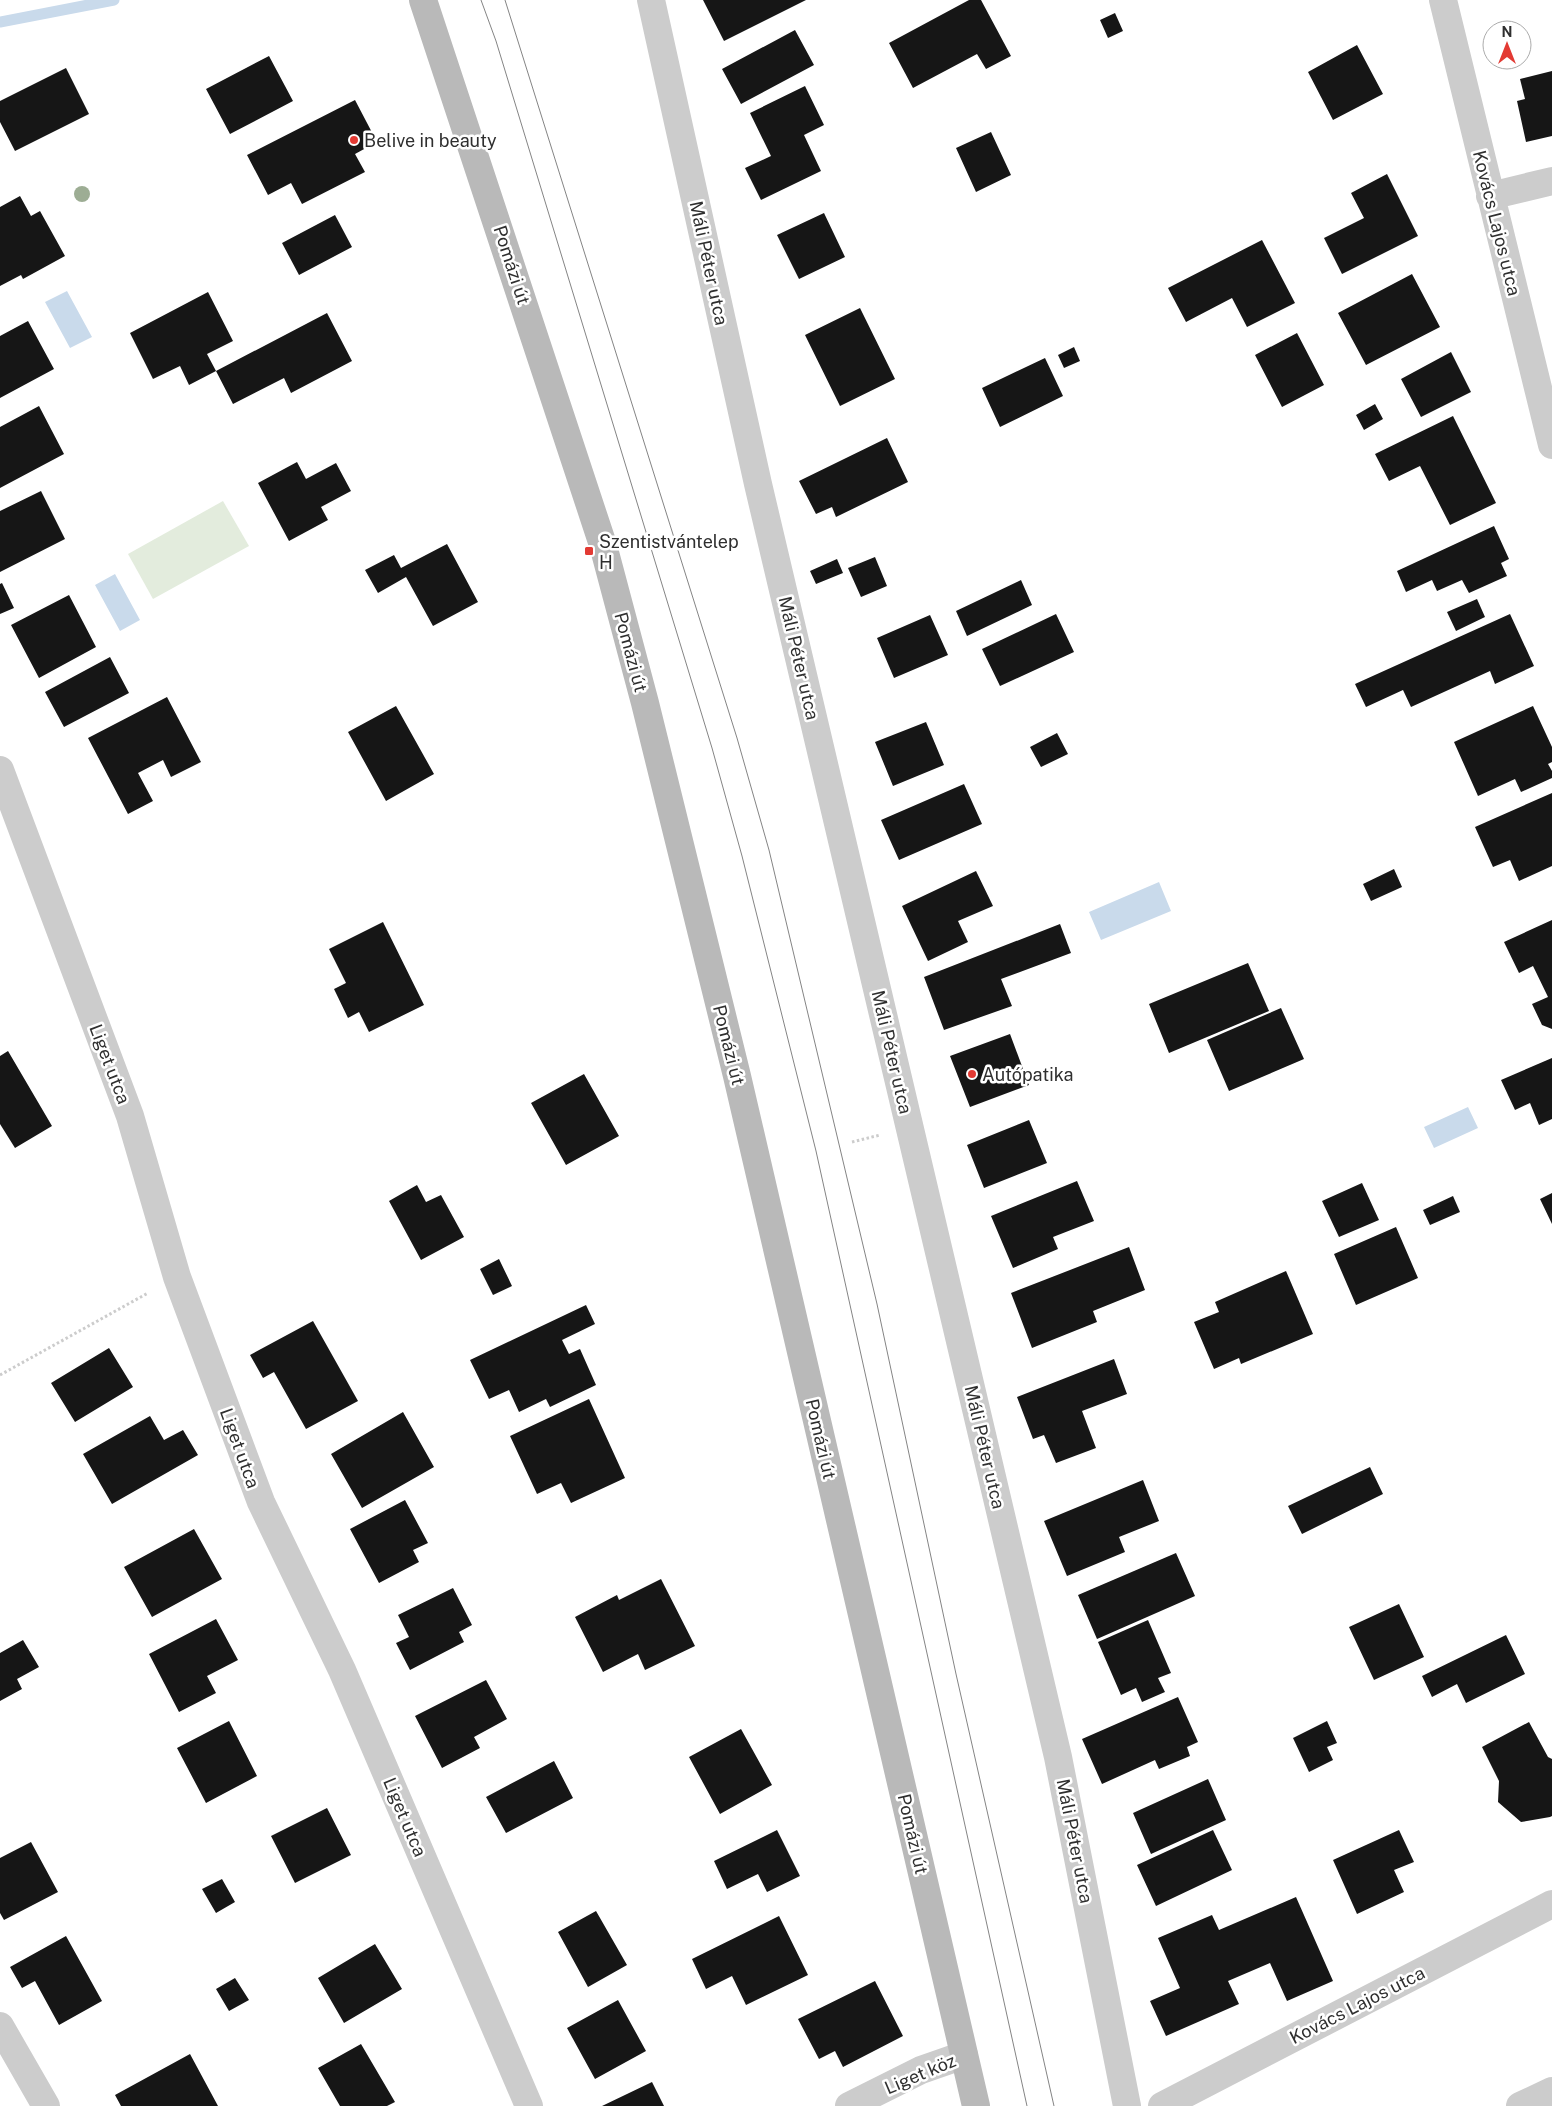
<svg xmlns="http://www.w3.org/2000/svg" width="1552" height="2106" font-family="'Public Sans',sans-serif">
<rect width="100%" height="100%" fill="#fff"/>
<path fill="#e3ecdd" d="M223,501L249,546L153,599L128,554Z"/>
<path fill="#c9daeb" d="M67,291L92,337L70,348L45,302Z
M115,574L140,620L120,631L95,585Z
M1159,882L1171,911L1101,940L1089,912Z
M1468,1107L1478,1128L1434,1148L1424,1127Z"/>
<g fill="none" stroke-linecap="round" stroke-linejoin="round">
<path stroke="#c9daeb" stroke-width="11" d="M0,22L114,0"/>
</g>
<path fill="#161616" d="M703,0H806L724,41Z
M969,0H981L1011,56L986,69L977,54L913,88L889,43Z
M1115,13L1123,31L1108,38L1100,20Z
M795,30L814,65L741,104L722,69Z
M1357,45L1383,94L1333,120L1308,72Z
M269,56L293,101L230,134L206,89Z
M66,68L89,114L15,151L0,122V101Z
M1552,71V136L1526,142L1517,101L1525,99L1520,79Z
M805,86L824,125L804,135L821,171L761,200L745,168L771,156L750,113Z
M355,100L377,142L355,154L365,172L302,204L291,183L268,195L247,155Z
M991,132L1011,175L976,192L956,148Z
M1387,174L1418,236L1342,274L1324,238L1364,218L1351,193Z
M20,196L31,216L40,211L65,256L23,279L21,275L0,286V207Z
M824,213L845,257L799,279L777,235Z
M335,215L352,247L299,275L282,243Z
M1262,240L1295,303L1247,327L1232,298L1186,322L1168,288Z
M1412,274L1440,327L1366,365L1338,313Z
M208,292L233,341L207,354L216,371L327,313L352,361L291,393L284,378L233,404L216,371L189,385L180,366L153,379L130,333Z
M860,308L895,379L840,406L805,335Z
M28,321L54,369L0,398V336Z
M1297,333L1324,385L1282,407L1255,355Z
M1074,347L1080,361L1064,368L1058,355Z
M1451,352L1471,392L1421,417L1401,379Z
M1045,358L1063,396L1000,427L982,388Z
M1375,404L1383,419L1364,430L1356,415Z
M39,406L64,454L0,488V427Z
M1453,416L1496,503L1450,525L1420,466L1389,481L1375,454Z
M887,438L908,482L836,517L832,507L816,514L799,481Z
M297,462L306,479L336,463L351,491L321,507L328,520L289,541L258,483Z
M41,491L65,539L0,572V511Z
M1494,526L1509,559L1501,563L1507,576L1469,593L1462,580L1437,591L1432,580L1406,592L1397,571Z
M447,544L478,602L433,626L406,577L378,593L365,570L394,555L401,568Z
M875,557L887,586L861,597L848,568Z
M837,559L843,573L816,584L810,571Z
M1021,580L1032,605L967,636L956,611Z
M2,583L14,608L0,614V584Z
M69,595L96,647L39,678L11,625Z
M1477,599L1485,617L1456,631L1447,612Z
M1056,614L1074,652L1000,686L982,649Z
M1510,614L1534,666L1495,684L1490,671L1411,707L1403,690L1366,707L1355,684Z
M930,615L948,655L894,678L877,638Z
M110,657L129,693L64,727L45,692Z
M167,697L201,762L171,777L163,760L138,773L153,801L128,814L88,738Z
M396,706L434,774L386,801L348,732Z
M1533,706L1552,747V762L1548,764L1552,771V778L1521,792L1515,779L1478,796L1454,742Z
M926,722L944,765L893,786L875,742Z
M1057,733L1068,754L1041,767L1030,747Z
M964,784L982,824L899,860L881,820Z
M1552,793V866L1519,881L1510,860L1493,867L1475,827Z
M1394,869L1402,887L1371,901L1363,884Z
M976,871L993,906L958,921L968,942L928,961L902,906Z
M1552,920V1029L1542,1025L1532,1004L1548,997L1533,966L1519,973L1504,942Z
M383,922L424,1005L369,1032L359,1012L348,1018L334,989L346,983L329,949Z
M1060,924L1071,953L1001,979L1012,1006L944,1030L924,977Z
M1248,963L1269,1011L1169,1053L1149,1004Z
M1281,1008L1304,1059L1229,1091L1207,1040Z
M1010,1034L1029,1085L970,1107L950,1056Z
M8,1051L52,1126L15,1148L0,1124V1056Z
M1552,1058V1119L1539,1125L1530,1103L1515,1110L1501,1080Z
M584,1074L619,1136L566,1165L531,1103Z
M1029,1120L1047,1163L984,1188L967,1145Z
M1077,1181L1094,1221L1053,1237L1058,1249L1013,1268L991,1216Z
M1362,1183L1379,1220L1339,1237L1322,1201Z
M417,1185L426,1202L441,1195L464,1237L421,1260L389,1201Z
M1552,1193V1224L1540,1199Z
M1453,1196L1460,1212L1430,1225L1423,1210Z
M1396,1227L1418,1278L1356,1305L1334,1254Z
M1129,1247L1145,1290L1093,1311L1097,1322L1032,1348L1011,1293Z
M499,1259L512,1286L493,1295L480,1269Z
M1286,1271L1313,1334L1241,1364L1239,1358L1214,1369L1194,1322L1219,1312L1215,1302Z
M586,1305L595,1324L562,1340L569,1354L580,1349L596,1385L550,1407L546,1399L519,1412L509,1390L489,1399L470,1360Z
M313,1321L358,1401L306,1429L274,1372L263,1378L250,1355Z
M109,1348L133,1387L75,1422L51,1383Z
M1114,1359L1127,1394L1082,1411L1096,1448L1056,1463L1044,1435L1033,1439L1017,1397Z
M589,1399L625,1478L571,1503L561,1483L537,1494L510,1436Z
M403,1412L434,1467L362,1508L331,1454Z
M150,1416L164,1440L183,1430L198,1455L112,1504L83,1454Z
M1370,1467L1383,1494L1302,1534L1288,1506Z
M1143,1480L1159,1521L1119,1537L1125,1552L1067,1576L1044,1521Z
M405,1500L428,1543L413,1550L419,1562L379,1583L350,1529Z
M194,1529L222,1579L152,1617L124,1567Z
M1176,1553L1195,1596L1097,1639L1078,1595Z
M661,1579L695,1646L645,1670L638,1654L603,1672L575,1617L617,1595L619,1600Z
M453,1588L472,1625L459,1632L464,1642L410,1670L396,1643L409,1637L398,1615Z
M1399,1604L1424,1657L1374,1680L1349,1627Z
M216,1619L238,1660L207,1676L216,1693L179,1712L149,1654Z
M1148,1620L1171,1673L1158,1678L1165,1692L1142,1702L1136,1688L1121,1695L1098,1642Z
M1506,1635L1525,1674L1466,1703L1457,1684L1432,1697L1422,1676Z
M23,1640L39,1667L17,1679L22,1689L0,1701V1653Z
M486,1680L507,1719L474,1737L480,1748L442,1768L415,1716Z
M1178,1697L1198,1742L1187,1747L1190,1756L1159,1769L1155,1760L1102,1784L1082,1739Z
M229,1721L257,1776L206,1803L177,1748Z
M1327,1721L1337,1743L1327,1747L1333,1760L1309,1772L1293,1738Z
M1529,1722L1548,1757L1552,1759V1816L1550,1817L1521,1822L1498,1802L1499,1781L1482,1747Z
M741,1729L772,1785L720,1814L689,1757Z
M554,1761L573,1798L506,1833L486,1797Z
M1208,1779L1226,1820L1151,1854L1133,1813Z
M327,1808L351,1855L295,1883L271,1836Z
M777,1830L800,1876L767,1892L758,1874L727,1889L714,1861Z
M1213,1830L1232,1870L1156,1906L1137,1865Z
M1399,1830L1414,1862L1394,1870L1404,1892L1357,1914L1333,1860Z
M31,1842L58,1892L4,1920L0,1913V1858Z
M222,1879L235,1902L216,1913L202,1889Z
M1296,1897L1333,1981L1287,2001L1270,1963L1228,1981L1239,2004L1166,2036L1150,2001L1180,1988L1158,1938L1212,1915L1219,1930Z
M596,1911L627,1965L588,1987L558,1932Z
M779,1916L808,1975L746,2005L732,1976L706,1989L692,1959Z
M66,1936L102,2001L59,2025L35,1981L22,1988L10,1967Z
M375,1944L402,1989L344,2023L318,1978Z
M235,1978L249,2000L229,2011L216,1989Z
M875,1981L903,2036L843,2067L835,2051L819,2059L798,2019Z
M618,2000L646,2051L595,2079L567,2028Z
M361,2044L395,2102L387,2106H340L318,2068Z
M190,2054L218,2106H121L115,2095Z
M652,2082L664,2106H602Z"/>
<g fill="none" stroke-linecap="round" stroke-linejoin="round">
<path stroke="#ccc" stroke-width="3" stroke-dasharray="2.5 2.5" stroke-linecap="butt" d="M852,1142L880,1135
M0,1375L148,1293"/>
<path stroke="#ccc" stroke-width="28" d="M651,0L758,484L1058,1757L1127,2106
M1443,0L1552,445
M1490,196L1552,181
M0,770L130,1116L177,1277L261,1502L342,1670L529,2106
M0,2026L46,2106
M849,2106L921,2070L964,2055
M1162,2106L1552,1904
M1520,2106L1552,2091"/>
<path stroke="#b9b9b9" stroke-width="28" d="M423,0L603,545L645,703L737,1076L976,2106"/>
<path stroke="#848484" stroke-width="1" d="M481,0L496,41L712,748L742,856L816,1151L1027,2106
M505,0L737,738L769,850L877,1304L956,1674L1054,2106"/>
</g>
<circle fill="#9dad94" cx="82" cy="194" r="8"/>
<g fill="#e33a33" stroke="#fff" stroke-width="2">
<circle cx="354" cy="140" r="5"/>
<rect x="584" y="546" width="10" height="10" rx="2.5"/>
<circle cx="972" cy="1074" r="5"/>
</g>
<g text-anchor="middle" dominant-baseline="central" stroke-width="5" stroke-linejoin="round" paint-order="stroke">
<g font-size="18" fill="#2f2f2f" stroke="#fff" text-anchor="start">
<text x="364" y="140">Belive in beauty</text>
<text x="599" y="541">Szentistvántelep<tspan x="599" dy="21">H</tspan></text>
<text x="982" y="1074">Autópatika</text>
</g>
<g font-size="18" fill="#2f2f2f" stroke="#fff">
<text transform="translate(1497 223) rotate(76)">Kovács Lajos utca</text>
<text transform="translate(709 263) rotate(78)">Máli Péter utca</text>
<text transform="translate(512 265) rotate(72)">Pomázi út</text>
<text transform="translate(631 652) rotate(75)">Pomázi út</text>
<text transform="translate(799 658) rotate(77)">Máli Péter utca</text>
<text transform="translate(729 1045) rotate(76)">Pomázi út</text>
<text transform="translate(892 1052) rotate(77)">Máli Péter utca</text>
<text transform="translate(110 1064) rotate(69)">Liget utca</text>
<text transform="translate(821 1439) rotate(77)">Pomázi út</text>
<text transform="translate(985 1447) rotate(77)">Máli Péter utca</text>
<text transform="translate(240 1448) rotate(70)">Liget utca</text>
<text transform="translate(405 1817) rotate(67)">Liget utca</text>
<text transform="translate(913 1834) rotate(77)">Pomázi út</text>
<text transform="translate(1075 1841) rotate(79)">Máli Péter utca</text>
<text transform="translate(1357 2005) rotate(-27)">Kovács Lajos utca</text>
<text transform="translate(920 2074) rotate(-23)">Liget köz</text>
</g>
</g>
<g transform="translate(1507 45)"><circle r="24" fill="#ffffff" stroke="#acacac"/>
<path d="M0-4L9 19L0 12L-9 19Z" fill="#e33a33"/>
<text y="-8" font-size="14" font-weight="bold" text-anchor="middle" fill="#2f2f2f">N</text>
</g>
</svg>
